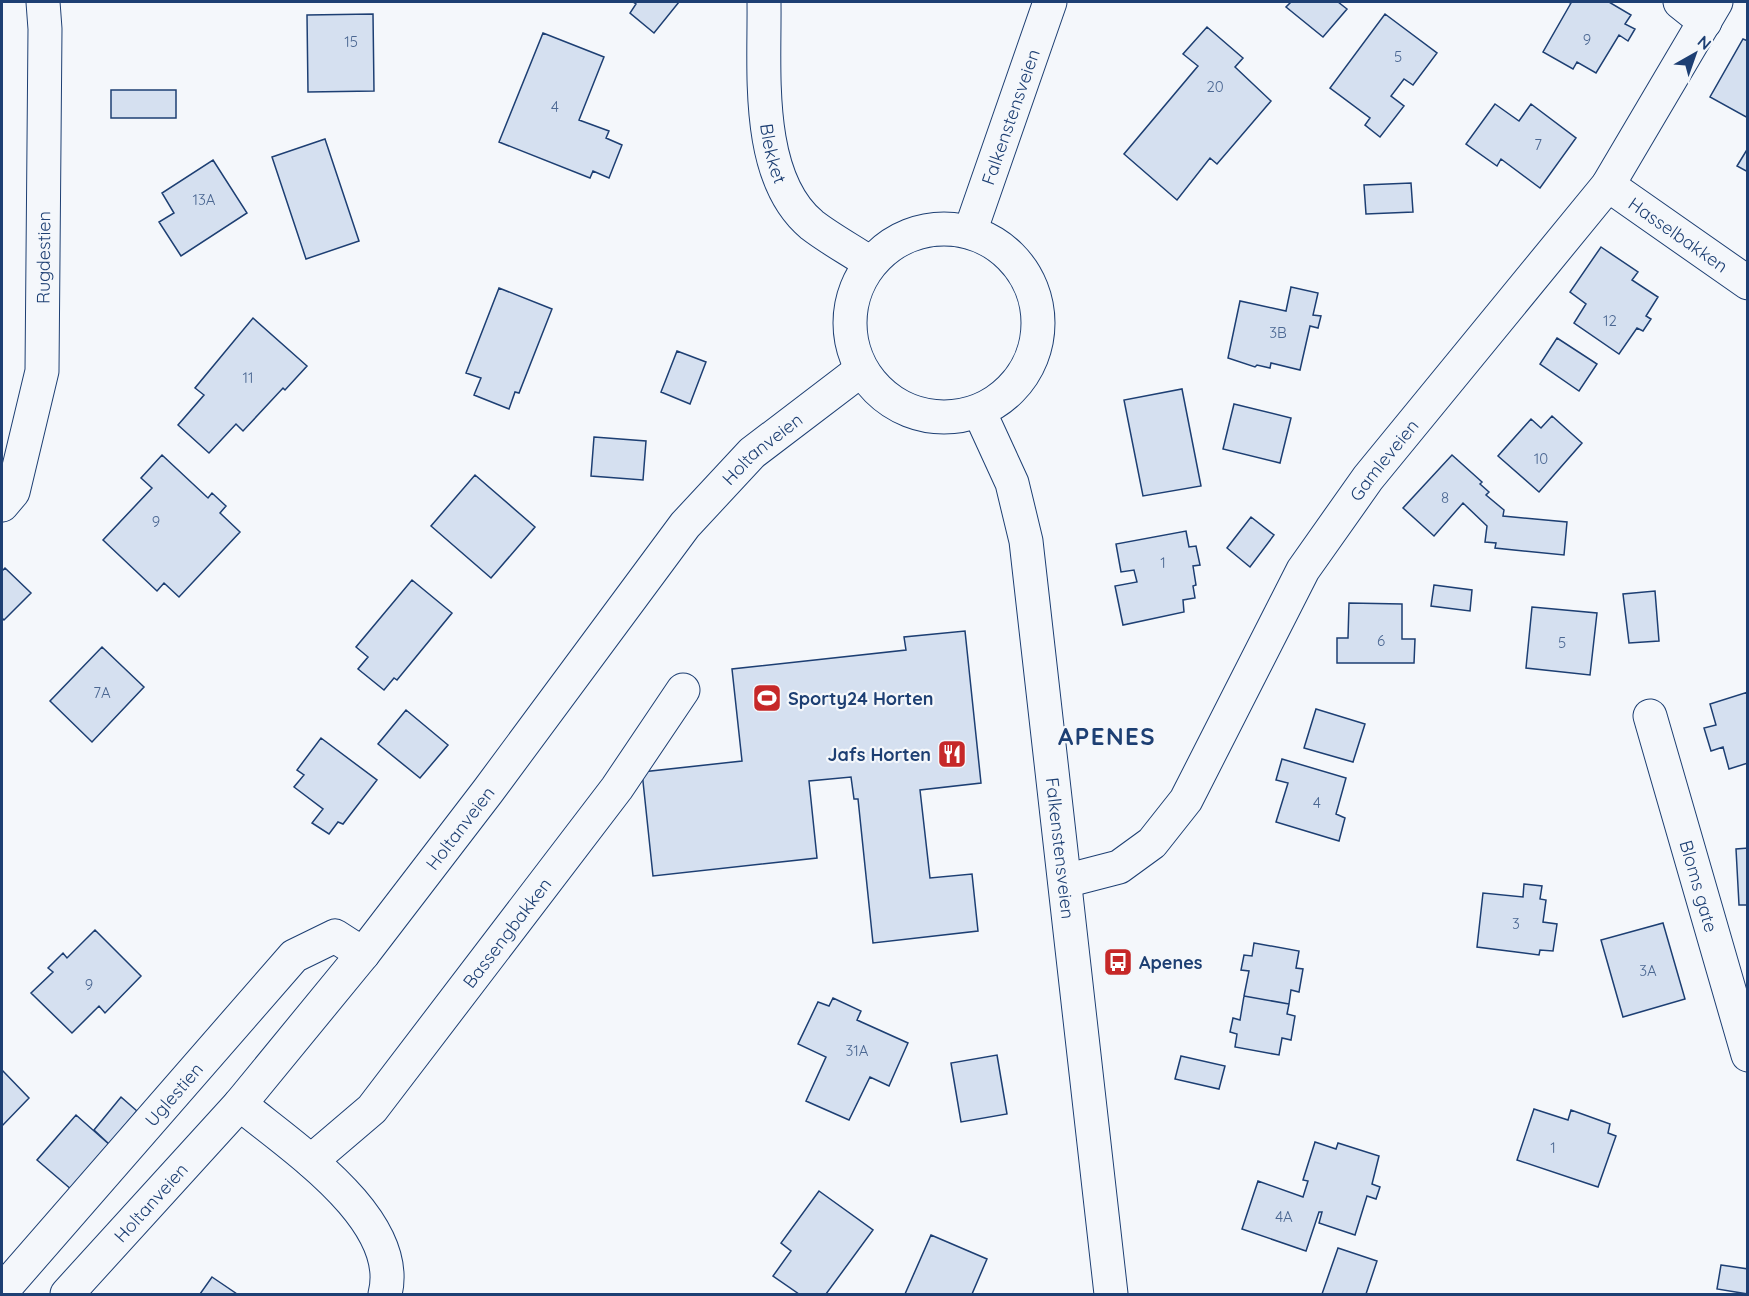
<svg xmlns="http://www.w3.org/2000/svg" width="1749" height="1296" font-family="Quicksand,sans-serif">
<rect width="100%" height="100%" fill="#f4f7fb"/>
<path fill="#d5e0f0" stroke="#1d3f73" stroke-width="1.5" d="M633,2H679L654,33L630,13L636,4Z
M1291,2H1338L1347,9L1323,37L1286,7Z
M1568,2H1609L1631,15L1625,24L1635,29L1628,41L1619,35L1596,73L1577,62L1573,69L1543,52L1571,3Z
M373,14L374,91L308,92L307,15Z
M1385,14L1437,53L1413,85L1404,79L1391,96L1404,106L1380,137L1365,125L1370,118L1330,88Z
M1207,27L1243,58L1235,67L1271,101L1217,164L1210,158L1177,200L1124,154L1198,66L1183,54Z
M543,33L604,57L579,120L609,131L606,138L622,145L609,178L593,171L590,178L499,142Z
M1743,39L1748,41V118L1710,97Z
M111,90H176V118H111Z
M1495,104L1519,121L1531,104L1576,138L1540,188L1501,159L1497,166L1466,144Z
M325,139L359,241L306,259L272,157Z
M1748,148V172L1737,166Z
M213,160L247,213L181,256L159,222L174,213L162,193Z
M1411,183L1413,212L1366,214L1364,185Z
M1601,247L1638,272L1632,280L1658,297L1646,316L1651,319L1643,331L1637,328L1619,354L1574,323L1586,304L1570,292Z
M1291,287L1318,293L1313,315L1321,316L1318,328L1310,326L1300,370L1271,363L1270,368L1257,365L1255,367L1228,358L1240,301L1286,311Z
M499,288L552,309L519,393L515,392L509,409L474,395L481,378L466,373Z
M253,318L307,366L285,390L283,388L243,431L236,424L209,453L178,425L204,395L195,388Z
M1557,338L1597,364L1579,391L1540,364Z
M677,351L706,362L690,404L661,392Z
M1182,389L1201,486L1143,496L1124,400Z
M1234,404L1291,418L1280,463L1223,449Z
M1552,416L1582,443L1539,492L1498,456L1531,419L1541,428Z
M594,437L646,441L643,480L591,476Z
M162,455L208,498L212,493L226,506L220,513L240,532L179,597L164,583L157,591L103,540L152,488L141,478Z
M1452,455L1482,482L1480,484L1489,492L1486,495L1504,510L1503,516L1567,522L1564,555L1495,548L1496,543L1485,542L1487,526L1463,503L1434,536L1403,508Z
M475,475L535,527L491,578L431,526Z
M1251,517L1274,535L1250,567L1227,548Z
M1186,531L1189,547L1196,546L1200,565L1193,566L1196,585L1193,586L1195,598L1183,600L1184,612L1123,625L1115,586L1137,582L1134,570L1121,572L1116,544Z
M5,568L31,593L4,620L2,618V571Z
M412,580L452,613L397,680L394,678L384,690L358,669L368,657L356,647Z
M1434,585L1472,590L1470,611L1431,606Z
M1655,591L1659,641L1629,643L1623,594Z
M1349,603L1402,604V639H1415L1414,663H1337V638H1348Z
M1532,607L1597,613L1590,675L1526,668Z
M965,631L981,783L920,790L930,878L972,874L978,931L873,943L858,799H854L851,777L809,781L817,858L653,876L642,772L742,761L732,669L906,650L904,637Z
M102,647L144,687L92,742L50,701Z
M1748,692V763L1729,769L1723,747L1711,751L1704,728L1716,725L1710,704Z
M1316,709L1365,724L1353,762L1304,748Z
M406,710L448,745L420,778L378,744Z
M321,738L377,780L343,824L338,822L329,834L312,823L323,809L294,787L304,775L297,770Z
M1282,759L1346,778L1336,814L1345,818L1339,841L1276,822L1288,783L1276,780Z
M1748,848V905H1739L1736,849Z
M1524,884L1542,886L1540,899L1546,900L1543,922L1557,924L1553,951L1540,950L1539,955L1477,947L1483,893L1523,897Z
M1663,923L1685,999L1623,1017L1601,940Z
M95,930L141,976L105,1013L99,1006L72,1033L31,993L53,972L48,968L63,953L67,958Z
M1254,943L1299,951L1296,968L1303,969L1299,992L1291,990L1289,1004L1244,996L1249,971L1241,970L1244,955L1252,956Z
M1244,996L1289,1004L1287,1014L1295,1016L1291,1040L1282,1038L1279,1055L1235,1047L1237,1034L1230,1032L1233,1018L1240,1020Z
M833,998L861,1011L857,1020L908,1043L889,1086L870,1077L849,1120L806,1101L826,1057L798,1044L818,1002L829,1006Z
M997,1055L1007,1114L961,1122L951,1063Z
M1181,1056L1225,1066L1219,1089L1175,1079Z
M2,1070L29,1098L2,1126Z
M121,1097L137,1111L109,1144L94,1130Z
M1534,1109L1568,1120L1571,1110L1610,1124L1608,1133L1616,1136L1598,1187L1517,1160Z
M76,1115L111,1146L72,1190L37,1160Z
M1315,1142L1336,1149L1338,1143L1379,1156L1372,1184L1380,1187L1376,1199L1367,1196L1355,1235L1319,1223L1322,1212H1319L1306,1251L1242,1229L1258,1181L1303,1197L1308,1181L1303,1180Z
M819,1191L873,1230L826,1294H799L773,1276L791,1251L781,1243Z
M931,1235L987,1259L972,1294H905Z
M1338,1248L1377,1261L1366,1294H1322Z
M1721,1265L1748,1269V1294L1717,1289Z
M212,1277L237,1294H200Z"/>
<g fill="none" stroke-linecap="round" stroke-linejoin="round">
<g stroke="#1d3f73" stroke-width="35">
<g id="minor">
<path id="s1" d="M764,2C765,69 754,177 812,225C830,239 851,250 870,263"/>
<path d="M1680,2L1705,22"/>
<path id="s2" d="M1608,185L1748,283"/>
<path id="s3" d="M2,505L13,492L42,371L45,29L43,2"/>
<path id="s4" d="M1650,716L1748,1055"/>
<path id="s5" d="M1065,881L1119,867L1152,843L1186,800L1303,570L1368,478L1608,185L1716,2"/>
<path d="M240,1104C289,1145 404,1219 385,1294"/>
<path id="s6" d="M311,1161L372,1109L617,788L683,690"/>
<path id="s7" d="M2,1291L294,956L335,936L363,954"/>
</g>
</g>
<g stroke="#1d3f73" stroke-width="35">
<g id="major">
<circle cx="944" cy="323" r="94"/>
<path id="s8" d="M970,232L1050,2"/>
<path id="s9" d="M979,411L1012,483L1026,541L1111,1294"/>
<path id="s10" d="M67,1294L240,1104L363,954L488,791L685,525L752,453L861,370"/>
</g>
</g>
<use href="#minor" stroke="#f4f7fb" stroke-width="33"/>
<use href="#major" stroke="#f4f7fb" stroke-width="33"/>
</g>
<defs>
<g id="stadium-square" transform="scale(1.5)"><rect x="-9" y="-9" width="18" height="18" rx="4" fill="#c62828" stroke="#f4f7fb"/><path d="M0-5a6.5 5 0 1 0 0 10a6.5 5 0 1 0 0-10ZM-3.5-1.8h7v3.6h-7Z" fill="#fff"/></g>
<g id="restaurant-square" transform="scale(1.5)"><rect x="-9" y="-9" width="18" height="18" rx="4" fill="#c62828" stroke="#f4f7fb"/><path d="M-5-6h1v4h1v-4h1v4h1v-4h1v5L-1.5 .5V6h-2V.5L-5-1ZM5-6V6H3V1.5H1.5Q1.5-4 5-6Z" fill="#fff"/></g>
<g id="bus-square" transform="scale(1.5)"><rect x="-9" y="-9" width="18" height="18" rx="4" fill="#c62828" stroke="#f4f7fb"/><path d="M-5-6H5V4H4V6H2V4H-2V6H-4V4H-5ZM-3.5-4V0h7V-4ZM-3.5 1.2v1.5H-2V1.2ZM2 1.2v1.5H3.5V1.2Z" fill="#fff"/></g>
</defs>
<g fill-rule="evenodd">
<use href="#stadium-square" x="767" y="698"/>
<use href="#restaurant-square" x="952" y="754"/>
<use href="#bus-square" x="1118" y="962"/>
</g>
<g text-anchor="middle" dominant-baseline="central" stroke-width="4.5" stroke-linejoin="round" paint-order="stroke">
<g font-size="15" fill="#4b6792">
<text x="1587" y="39">9</text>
<text x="351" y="41">15</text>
<text x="1398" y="56">5</text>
<text x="1215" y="86">20</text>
<text x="555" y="106">4</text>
<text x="1538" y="144">7</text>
<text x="204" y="199">13A</text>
<text x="1610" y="320">12</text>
<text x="1278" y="332">3B</text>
<text x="248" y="377">11</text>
<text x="1541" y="458">10</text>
<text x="1445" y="497">8</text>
<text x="156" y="521">9</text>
<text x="1163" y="562">1</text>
<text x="1381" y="640">6</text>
<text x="1562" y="642">5</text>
<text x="102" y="692">7A</text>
<text x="1317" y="802">4</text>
<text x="1516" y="923">3</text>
<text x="1648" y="970">3A</text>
<text x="89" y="984">9</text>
<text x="857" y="1050">31A</text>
<text x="1553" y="1147">1</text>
<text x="1284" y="1216">4A</text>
</g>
<g font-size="18" fill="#1d3f73" stroke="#f4f7fb">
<text stroke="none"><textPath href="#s8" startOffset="122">Falkenstensveien</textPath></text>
<text stroke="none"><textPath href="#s1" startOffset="152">Blekket</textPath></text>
<text stroke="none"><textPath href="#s2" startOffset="86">Hasselbakken</textPath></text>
<text stroke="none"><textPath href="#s3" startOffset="255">Rugdestien</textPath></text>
<text stroke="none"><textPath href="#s10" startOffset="1096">Holtanveien</textPath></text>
<text stroke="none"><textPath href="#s5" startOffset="546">Gamleveien</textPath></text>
<text stroke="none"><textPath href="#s10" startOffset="610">Holtanveien</textPath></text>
<text stroke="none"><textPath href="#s9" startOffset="448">Falkenstensveien</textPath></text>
<text stroke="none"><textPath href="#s4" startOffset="177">Bloms gate</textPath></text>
<text stroke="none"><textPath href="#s6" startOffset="302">Bassengbakken</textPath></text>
<text stroke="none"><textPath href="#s7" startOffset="261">Uglestien</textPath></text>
<text stroke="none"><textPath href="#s10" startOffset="124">Holtanveien</textPath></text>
</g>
<g font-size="18" font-weight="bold" fill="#1d3f73" stroke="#f4f7fb" text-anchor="start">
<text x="788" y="698">Sporty24 Horten</text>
<text x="931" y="754" text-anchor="end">Jafs Horten</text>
<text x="1139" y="962">Apenes</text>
</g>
<g font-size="24" font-weight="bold" letter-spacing="1.5" fill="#1d3f73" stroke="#f4f7fb">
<text x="1107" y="736">APENES</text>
</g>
</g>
<rect width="1749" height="1296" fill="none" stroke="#1d3f73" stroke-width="6"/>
<g transform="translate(1695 54) rotate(40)" stroke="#f4f7fb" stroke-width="4.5" paint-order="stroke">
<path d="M0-4.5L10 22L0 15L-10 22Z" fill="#1d3f73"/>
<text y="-9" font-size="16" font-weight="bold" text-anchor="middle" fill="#1d3f73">N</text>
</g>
</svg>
